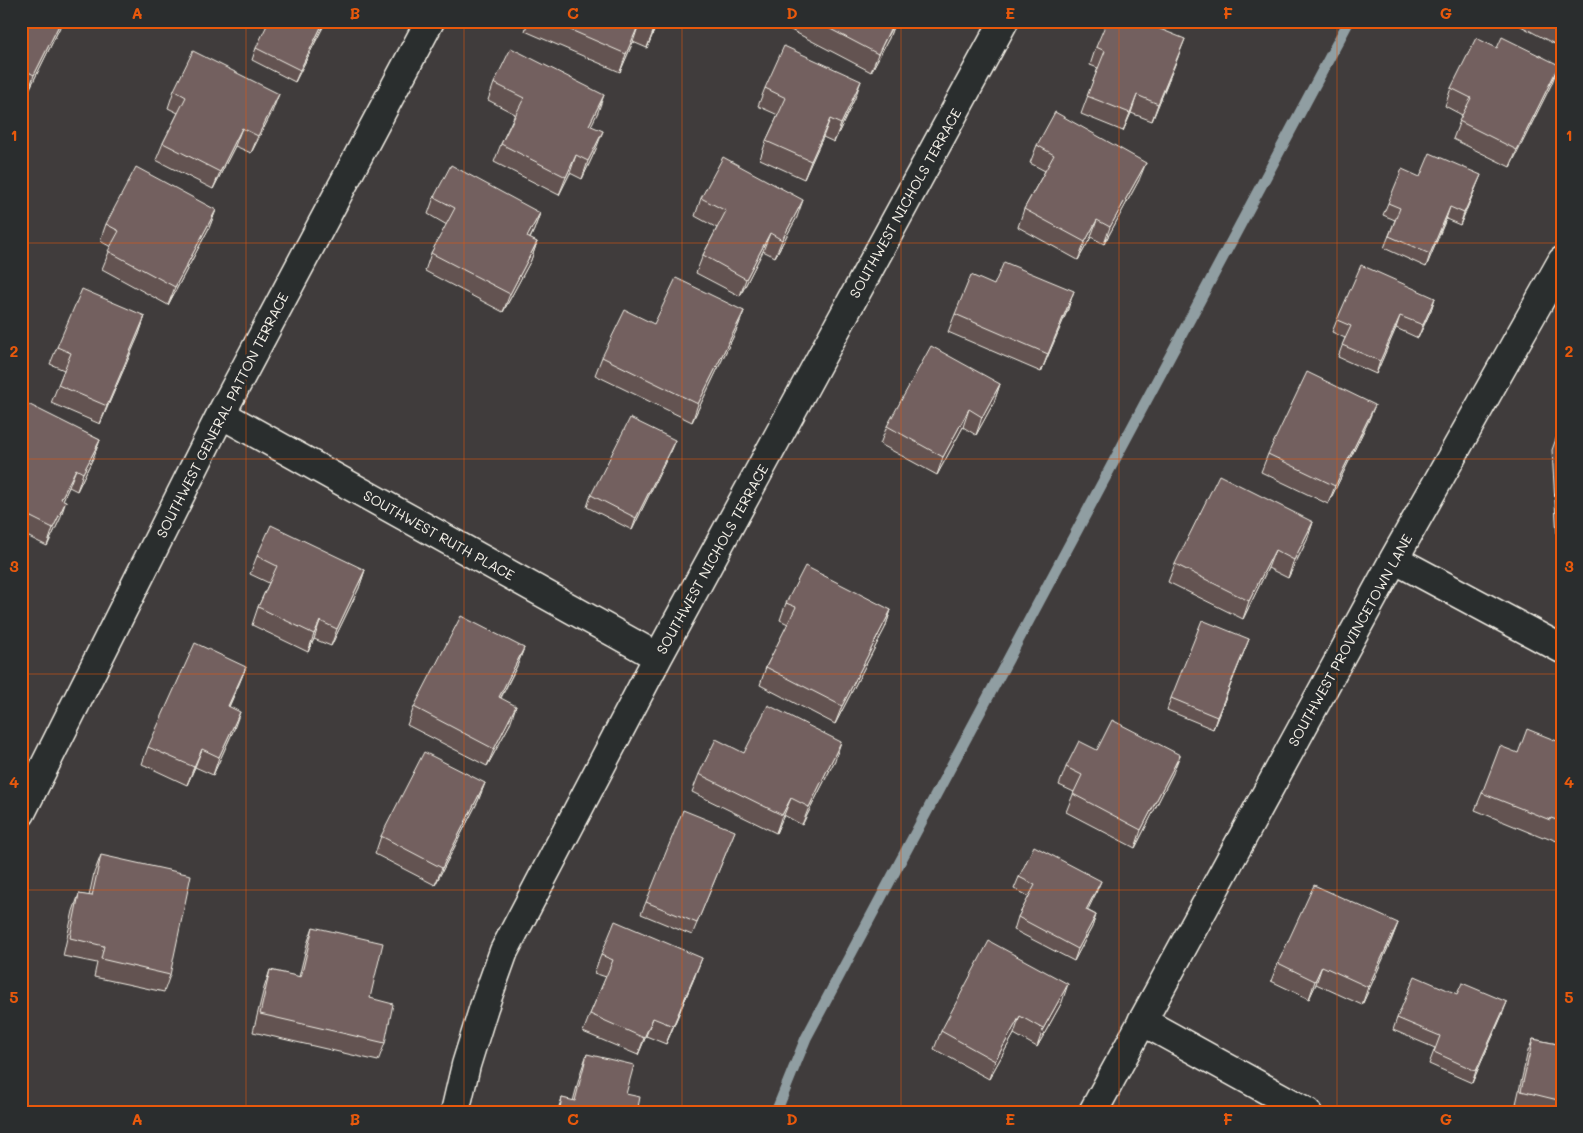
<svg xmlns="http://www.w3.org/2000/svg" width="1583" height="1133" font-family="Mali,sans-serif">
<rect width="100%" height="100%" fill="#403c3c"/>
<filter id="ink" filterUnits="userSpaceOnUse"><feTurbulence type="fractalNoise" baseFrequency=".02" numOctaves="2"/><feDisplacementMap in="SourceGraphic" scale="10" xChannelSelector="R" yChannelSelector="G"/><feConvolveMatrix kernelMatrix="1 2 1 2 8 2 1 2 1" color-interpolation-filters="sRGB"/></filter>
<g filter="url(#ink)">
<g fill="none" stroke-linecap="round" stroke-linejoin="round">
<path stroke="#909ea2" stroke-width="11" d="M776,1112L806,1038L1349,21"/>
<g stroke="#f4f1e8" stroke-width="31">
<path id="minor" d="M221,414L658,657
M1394,559L1562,649
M21,813L221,414L430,21
M1142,1021L1307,1112
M455,1112L466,1065L484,1007L504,951L658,657L1004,21
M1093,1112L1394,559L1562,261"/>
</g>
<use href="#minor" stroke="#2a2d2e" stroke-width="28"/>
</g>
<path fill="#635351" stroke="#f4f1e8" d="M21,21H63L28,92L21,89Z
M326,21L295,82L252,60L256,48Z
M528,21H658L647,48L633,42L620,72L525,31Z
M790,21H895L889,38L871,72L787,28Z
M1517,21H1562V48L1517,24Z
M1096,47L1178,57L1152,121L1131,113L1123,131L1081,114L1098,68L1090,65Z
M494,83L598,112L591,125L596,149L582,179L570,173L559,195L494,162L501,144L515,114L488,100Z
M1552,83L1510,167L1453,139L1462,115L1445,106L1451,88Z
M765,88L855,98L834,142L823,137L804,179L760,159L766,141L778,115L758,106Z
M174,90L272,112L251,153L235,146L213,189L156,160L163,143L178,113L168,108Z
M1037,145L1139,180L1104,244L1091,237L1078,260L1018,227L1024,209L1045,171L1030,163Z
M1420,177L1476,187L1460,225L1446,219L1426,267L1384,248L1395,220L1383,215L1388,203Z
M434,197L540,213L534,230L530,239L537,242L531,260L503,312L425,271L431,253L447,225L428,214Z
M701,198L797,217L775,257L763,251L740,296L696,273L703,255L717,228L695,216Z
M216,210L209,228L168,305L102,269L111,247L100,241L106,224Z
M994,285L1068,309L1041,372L948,332L955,314Z
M1435,298L1431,310L1418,338L1396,328L1376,374L1338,357L1345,338L1332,332L1337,320Z
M744,311L737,329L692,422L595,375L602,357L654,324Z
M145,316L139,334L100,424L51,403L64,370L50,364L57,347Z
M1000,384L994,402L976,435L963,427L937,475L880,444L887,426Z
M21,403L100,440L93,458L77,491L69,487L63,500L60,519L47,546L21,533Z
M1368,422L1328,504L1261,472L1268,454Z
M1562,432V537L1557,538L1552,450L1558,433Z
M670,452L632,530L587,507L591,495Z
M1313,522L1307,540L1288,578L1268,568L1243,619L1168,582L1175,564Z
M257,556L365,570L359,588L331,646L314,639L308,652L252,625L258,607L269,583L250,574Z
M786,603L891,610L885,628L835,724L760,685L766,667L788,624L780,620Z
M1249,639L1213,729L1167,710L1171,698Z
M524,648L517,666L501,698L510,724L487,766L407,725L414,707Z
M246,667L239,684L229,707L234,729L213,775L195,767L187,785L142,764L148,747Z
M1562,743V843L1544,836L1543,838L1475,810L1482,793L1518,753Z
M1097,750L1173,773L1135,848L1066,812L1074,792L1059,785L1066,767Z
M744,753L835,760L802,825L784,815L776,833L692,792L699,774Z
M485,783L478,801L435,885L375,854L381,836Z
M735,831L692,935L641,914L646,902Z
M101,855L170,975L164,992L94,977L97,963L63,956L73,911L79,894L89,896L94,873Z
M1019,877L1096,893L1087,910L1096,915L1092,927L1074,961L1014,930L1018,917L1029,897L1014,889Z
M1398,923L1391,941L1362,1005L1316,984L1309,999L1271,981L1278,963Z
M313,927L370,998L385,1043L378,1061L253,1032L264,988L270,970L299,977L307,944Z
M601,955L695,976L666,1044L646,1036L638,1055L583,1032L590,1014L606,977L594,973Z
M1062,1002L1037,1047L1014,1034L989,1079L934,1049L941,1031Z
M1502,1015L1472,1083L1429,1064L1435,1048L1393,1030L1397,1018Z
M1533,1039L1562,1045V1112H1553L1516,1104L1528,1051Z
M587,1054L626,1094L637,1112H557L562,1098L573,1101L581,1071Z"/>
<path fill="#504342" stroke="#f4f1e8" d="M61,21H63L28,92L34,75Z
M324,21H326L295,82L300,70Z
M657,21H658L656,26L647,48Z
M895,21L889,38L871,72L878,54Z
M639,24L633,42L620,72L626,54Z
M1185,39L1178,57L1152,121L1158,104Z
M1559,65L1552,83L1510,167L1517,150Z
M861,81L855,98L834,142L841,124Z
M279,94L272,112L251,153L258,136Z
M604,95L598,112L583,142L589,125Z
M1137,95L1131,113L1123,131Z
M830,119L823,137L804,179L811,161Z
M242,128L235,146L213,189L220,172Z
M603,131L596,149L582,179L588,161Z
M576,155L570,173L559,195L566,177Z
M1146,163L1139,180L1104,244L1110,227Z
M1481,175L1476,187L1460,225L1464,213Z
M803,200L797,217L775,257L782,240Z
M1450,207L1446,219L1426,267L1430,254Z
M216,210L209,228L168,305L175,287Z
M540,213L534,230L521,255L527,237Z
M1097,220L1091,237L1078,260L1085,242Z
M770,233L763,251L740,296L746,279Z
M537,242L531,260L503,312L510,294Z
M1074,291L1068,309L1041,372L1048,354Z
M1435,298L1431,310L1418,338L1423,325Z
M744,311L737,329L692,422L698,404Z
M145,316L139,334L100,424L107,406Z
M1400,316L1396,328L1376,374L1380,361Z
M1000,384L994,402L976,435L982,417Z
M1375,405L1368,422L1328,504L1335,486Z
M969,409L963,427L937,475L943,457Z
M100,440L93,458L77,491L83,473Z
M675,440L670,452L632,530L636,518Z
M76,469L69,487L55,517L61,499Z
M66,501L60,519L47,546L53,528Z
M1313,522L1307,540L1288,578L1294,560Z
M1562,526V537L1557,538Z
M1275,550L1268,568L1243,619L1249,601Z
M365,570L359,588L331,646L337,629Z
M891,610L885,628L835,724L842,706Z
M320,621L314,639L308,652L314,634Z
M1249,639L1244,651L1213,729L1217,717Z
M524,648L517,666L492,714L499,697Z
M246,667L239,684L221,724L228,706Z
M516,706L510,724L487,766L494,749Z
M240,712L234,729L213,775L219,757Z
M841,742L835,760L802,825L809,807Z
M202,749L195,767L187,785L194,767Z
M1180,755L1173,773L1135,848L1141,830Z
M485,783L478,801L435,885L442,868Z
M791,798L784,815L776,833L782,815Z
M1101,881L1096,893L1082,922L1086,910Z
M1096,915L1092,927L1074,961L1078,949Z
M1398,923L1391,941L1362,1005L1368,987Z
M702,958L695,976L666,1044L673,1026Z
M1322,966L1316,984L1309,999L1315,981Z
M1068,984L1062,1002L1037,1047L1043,1029Z
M1507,1002L1502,1015L1472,1083L1476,1071Z
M1020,1016L1014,1034L989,1079L995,1061Z
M653,1018L646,1036L638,1055L644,1038Z"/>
<path fill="#73605e" stroke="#f4f1e8" d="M21,21H61L34,75L21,68Z
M269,21H324L300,70L256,48Z
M550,21H657L653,30L639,24L626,54Z
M815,21H894L878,54Z
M1107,21H1140L1185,39L1158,104L1137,95L1130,113L1087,96L1105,51L1096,47Z
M1552,21H1562V27Z
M1502,37L1559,65L1517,150L1459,121L1471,98L1451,88L1476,38L1497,48Z
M784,46L861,81L841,124L830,119L811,161L766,141L786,98L765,88Z
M511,48L604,95L589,125L603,131L588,161L576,155L566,177L501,144L524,98L494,83Z
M193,51L279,94L258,136L242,128L220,172L163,143L186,97L174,90Z
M1055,112L1146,163L1110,227L1097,220L1085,242L1024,209L1054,155L1037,145Z
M1430,153L1481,175L1464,213L1450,207L1430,254L1389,236L1400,208L1388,203L1402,169L1420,177Z
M723,157L803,200L782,240L770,233L746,279L703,255L726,211L701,198Z
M451,165L540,213L527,237L537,242L510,294L431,253L455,208L434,197Z
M136,167L216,210L175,287L108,251L119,231L106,224Z
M1004,262L1074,291L1048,354L955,314L971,275L994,285Z
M1361,265L1435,298L1423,325L1400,316L1380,361L1342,345L1351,326L1337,320Z
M676,278L744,311L698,404L602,357L625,310L654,324Z
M82,289L145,316L107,406L58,385L71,353L57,347Z
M931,346L1000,384L982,417L969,409L943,457L887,426Z
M1307,372L1375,405L1335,486L1268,454Z
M22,401L100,440L83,473L76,469L61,499L66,501L53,528L21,512V403Z
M630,418L675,440L636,518L591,495Z
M1562,432V487L1558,433Z
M1219,475L1313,522L1294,560L1275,550L1249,601L1175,564Z
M271,525L365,570L337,629L320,621L314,634L258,607L277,566L257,556Z
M805,566L891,610L842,706L766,667L796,607L786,603Z
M461,616L524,648L499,697L516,706L494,749L414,707Z
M1202,620L1249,639L1217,717L1171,698Z
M195,643L246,667L228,706L240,712L219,757L202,749L194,767L148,747Z
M768,705L841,742L809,807L791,798L782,815L699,774L716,739L744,753Z
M1112,720L1180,755L1141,830L1073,794L1082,775L1066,767L1079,741L1097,750Z
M1527,729L1562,743V822L1551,818L1550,820L1482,793L1500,746L1518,753Z
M424,752L485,783L442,868L381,836Z
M683,810L735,831L697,923L646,902Z
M1034,846L1101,881L1086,910L1096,915L1078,949L1018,917L1035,885L1019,877Z
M101,855L191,875L170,975L101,959L104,946L70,938L79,894L92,896Z
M1314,885L1398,923L1368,987L1322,966L1315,981L1278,963Z
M615,921L702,958L673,1026L653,1018L644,1038L590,1014L613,960L601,955Z
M313,927L383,943L370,998L393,1004L385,1043L260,1014L270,970L301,977Z
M989,941L1068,984L1043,1029L1020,1016L995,1061L941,1031Z
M1415,976L1457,994L1462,983L1507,1002L1476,1071L1434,1052L1440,1036L1397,1018Z
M1533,1039L1562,1045V1101L1521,1091Z
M587,1054L634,1065L626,1094L640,1097L637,1112H559L562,1098L575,1101Z"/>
</g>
<path fill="none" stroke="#e8590c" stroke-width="1" stroke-opacity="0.55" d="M246,21V1112M464,21V1112M682,21V1112M901,21V1112M1119,21V1112M1337,21V1112M21,243H1562M21,459H1562M21,674H1562M21,890H1562"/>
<g text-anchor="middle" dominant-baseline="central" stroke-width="5" stroke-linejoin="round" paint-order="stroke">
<g font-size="14" fill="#f4f1e8" stroke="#2a2d2e">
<text transform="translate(905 203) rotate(-61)">SOUTHWEST NICHOLS TERRACE</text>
<text transform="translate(222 415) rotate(-63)">SOUTHWEST GENERAL PATTON TERRACE</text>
<text transform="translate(439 535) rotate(29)">SOUTHWEST RUTH PLACE</text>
<text transform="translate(712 559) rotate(-61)">SOUTHWEST NICHOLS TERRACE</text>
<text transform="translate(1350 640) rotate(-61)">SOUTHWEST PROVINCETOWN LANE</text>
</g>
</g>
<rect width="1583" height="1133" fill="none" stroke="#2a2d2e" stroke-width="55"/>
<rect x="28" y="28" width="1528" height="1078" fill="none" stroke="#e8590c" stroke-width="2"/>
<g font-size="16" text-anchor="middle" font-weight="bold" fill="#e8590c">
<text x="137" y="19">A</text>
<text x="355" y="19">B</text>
<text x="573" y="19">C</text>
<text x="792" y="19">D</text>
<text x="1010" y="19">E</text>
<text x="1228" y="19">F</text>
<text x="1446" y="19">G</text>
<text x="14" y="141">1</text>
<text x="1569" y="141">1</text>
<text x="14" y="357">2</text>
<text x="1569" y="357">2</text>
<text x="14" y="572">3</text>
<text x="1569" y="572">3</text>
<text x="14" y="788">4</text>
<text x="1569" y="788">4</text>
<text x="14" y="1003">5</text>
<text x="1569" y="1003">5</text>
<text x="137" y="1125">A</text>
<text x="355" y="1125">B</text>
<text x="573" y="1125">C</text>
<text x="792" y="1125">D</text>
<text x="1010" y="1125">E</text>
<text x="1228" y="1125">F</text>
<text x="1446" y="1125">G</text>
</g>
</svg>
